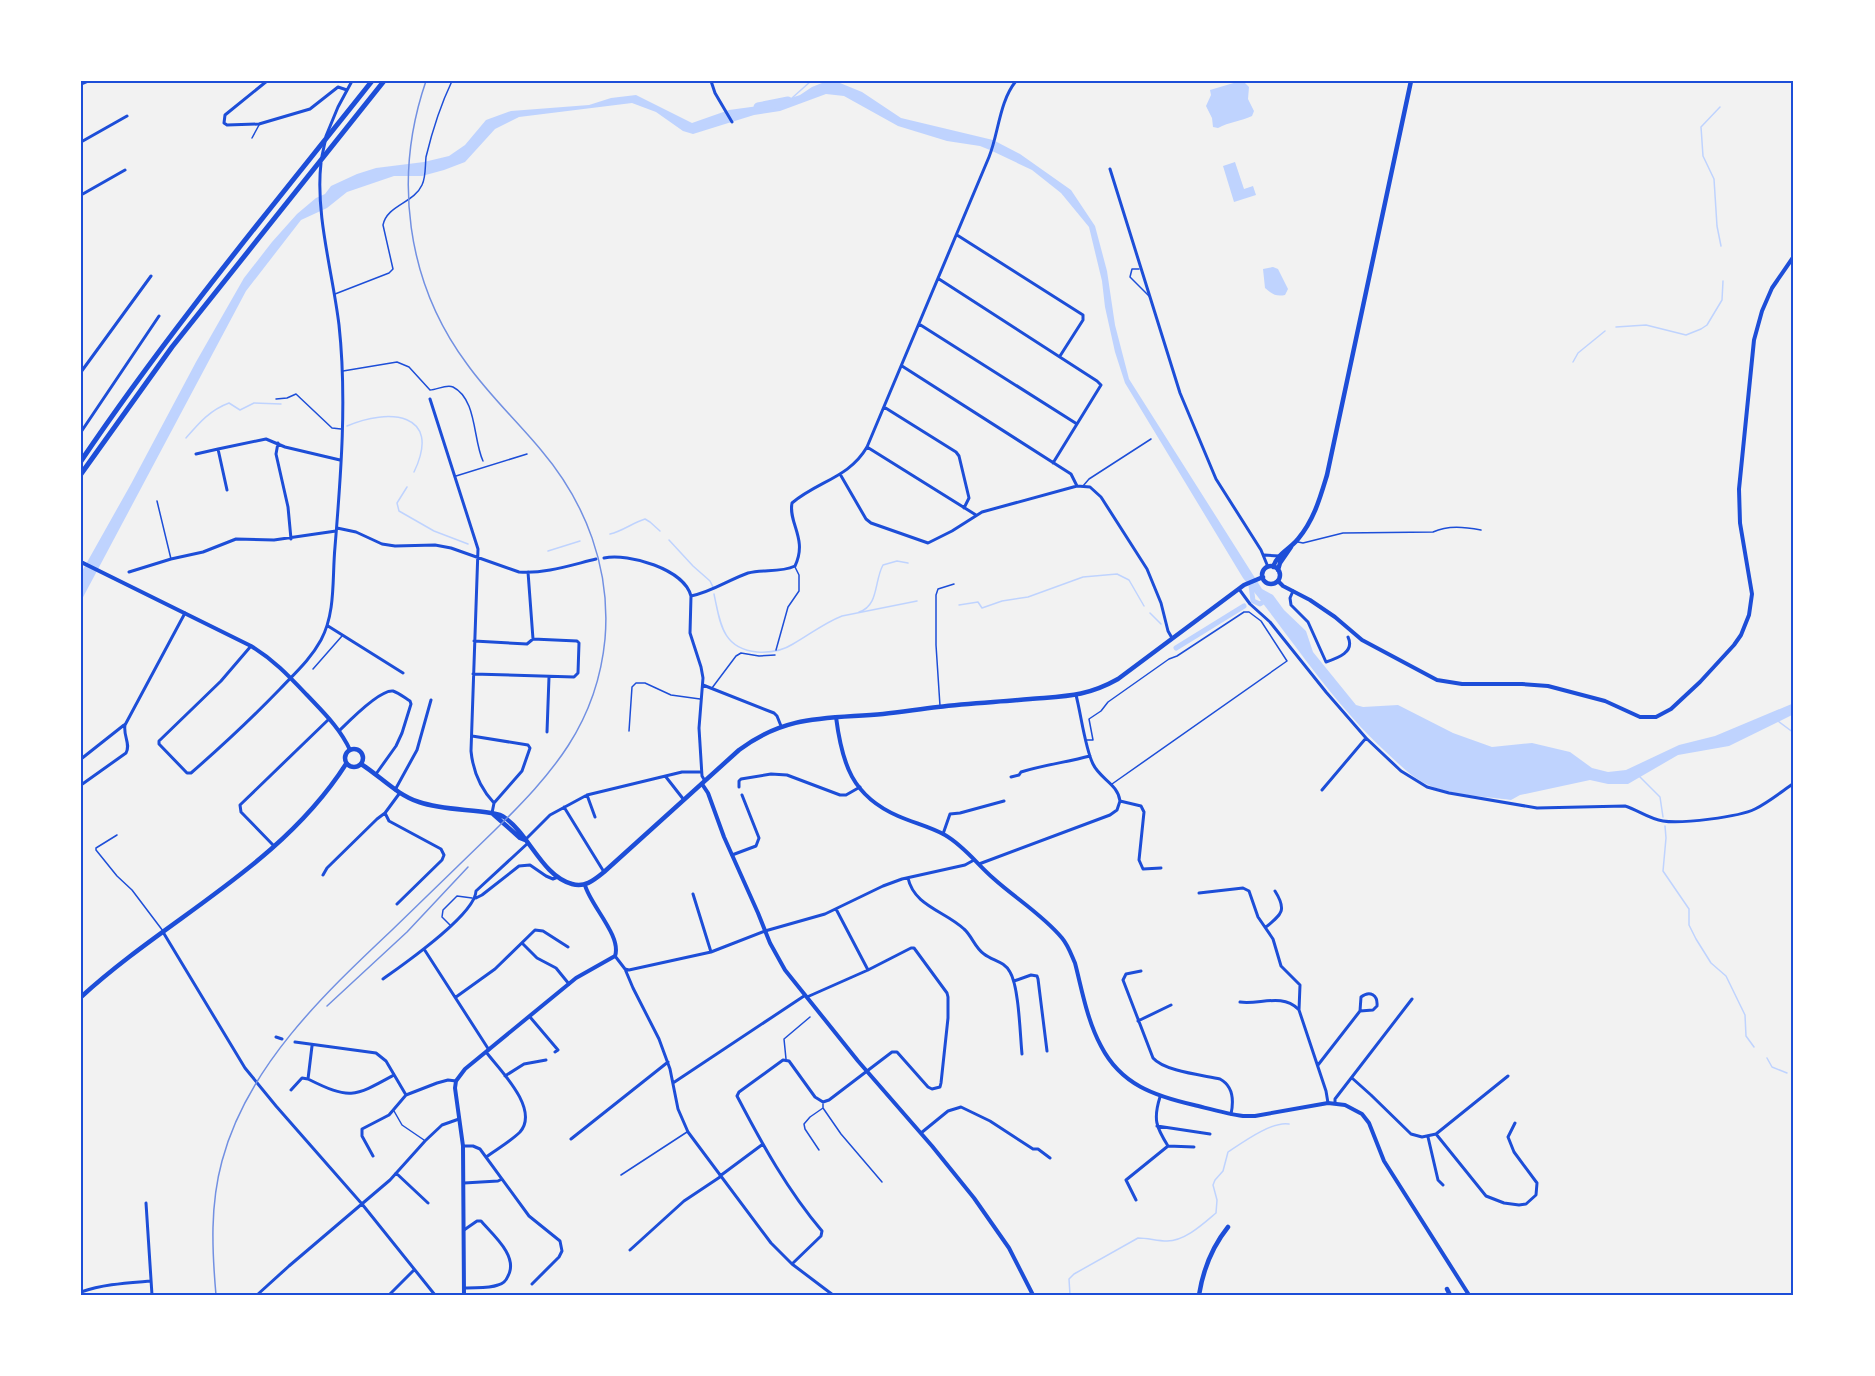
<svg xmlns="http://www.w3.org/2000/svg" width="1875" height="1376" font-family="'Noto Sans',sans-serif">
<rect width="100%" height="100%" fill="#f2f2f2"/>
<path fill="#bfd3fe" d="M827,81H835L862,92L901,118L993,140L1020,154L1071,190L1095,226L1107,271L1115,325L1129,379L1262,589L1273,595L1284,610L1306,631L1313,652L1356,705L1363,707L1398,705L1453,733L1492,747L1532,743L1570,752L1592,768L1608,772L1626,770L1679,745L1715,736L1794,703V714L1729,746L1678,755L1628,784H1608L1590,780L1520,795L1511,800C1484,796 1451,796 1426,784C1410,776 1398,763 1386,752C1331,701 1290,636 1243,578L1125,383L1115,352L1105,307L1102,281L1089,227L1061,193L1032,170L990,150L980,146L947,141L898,126L844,96L826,94L780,111L754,115L693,134L683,131L656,112L632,103L519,117L495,129L465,162L444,170L422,176H394L347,192L327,208L301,220L246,291L81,601V573L131,484L196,362L244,278L272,242L297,214L316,198L325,194L331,186L357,174L376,168L424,162L449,156L465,145L486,120L511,111L589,105L611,98L636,95L692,123L729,110L773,104L800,95L812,87Z
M1237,82L1245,83L1249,87L1248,99L1254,111L1252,116C1241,121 1229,122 1218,128L1213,127L1212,118L1206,106L1211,95L1210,90Z
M1235,162L1244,189L1253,186L1256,195L1234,202L1223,166Z
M1273,267L1278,269L1288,289L1285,295C1276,297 1272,294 1265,288L1263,269Z"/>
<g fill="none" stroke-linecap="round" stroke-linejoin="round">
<path stroke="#bfd3fe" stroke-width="1.5" d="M792,98L811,81
M1720,107L1701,127L1703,156L1714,179L1717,226L1721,246
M1616,327L1646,325L1686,335L1701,329L1707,325L1722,300L1723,281
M1573,362L1578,353L1605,331
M347,426C388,408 443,412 414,472
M186,438C199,423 210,410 229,403L240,410L254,403L281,404
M407,487L397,503L399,511L434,531L468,544
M610,534C623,531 632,523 645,519L650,522L660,531
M669,540L693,566L710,581L713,587
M548,551L580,541
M714,594C720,622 722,649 757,652C770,653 782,651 793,644C809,635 824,623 842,616L917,601
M959,605L978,602L982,608L1002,601L1028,597L1083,577L1117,574L1129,580L1144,606
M859,612C879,606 874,581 883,565L897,561L908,563
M1150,613L1161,624
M1778,721L1794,733
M1639,776L1660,797L1663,817
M1665,826L1666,838L1663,871L1689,909V925L1696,939L1711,963L1726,976L1745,1015L1746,1036L1754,1047
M1767,1058L1772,1067L1787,1073
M1070,1295L1069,1279L1074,1274L1138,1238C1148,1238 1157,1241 1167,1241C1185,1241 1203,1224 1216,1213L1217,1200L1213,1185L1215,1180L1223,1171L1228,1152C1243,1142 1272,1121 1289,1124"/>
<path stroke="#bfd3fe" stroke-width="5" d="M1251,585L1253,601L1260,604L1266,600
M1176,648L1244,606"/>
<path stroke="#bfd3fe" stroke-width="9" d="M758,107L788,101"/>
<path stroke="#1d4ed8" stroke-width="1.5" d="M252,138L259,125
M1139,269H1132L1130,277L1149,296
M335,294L389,273L393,269L383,225C387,205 414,203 422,185C426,177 425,166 426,157C432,132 441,104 452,81
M343,371L397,362L409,367L430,390C437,390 446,384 453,387C477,399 473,440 483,461
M276,399L287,398L296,394L332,428L341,429
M456,476L527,454
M1083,486L1089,479L1151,439
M157,501L171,559
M1298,542L1303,543L1343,533L1433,532C1448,525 1465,527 1481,530
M776,650L788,607L799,591V575L795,567
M313,669L342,636
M712,688L736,656L741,653L759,656L775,655
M940,706L936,645V595L938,589L954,584
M629,731L632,687L636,683H645L671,695L700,699
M1087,740H1093L1089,719L1101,711L1108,702L1169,659L1177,656L1244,612H1249L1261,621L1287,661L1112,784
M117,835L96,848V850L117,876L132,890L163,931
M450,925L442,917L443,910L457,896L472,898
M786,1059L784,1039L810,1017
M823,1108L841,1134L882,1182
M394,1111L402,1125L424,1140
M819,1150L805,1129L804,1124L810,1117L823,1108V1104
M621,1175L687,1132"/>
<path stroke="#1d4ed8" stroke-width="3" d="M267,81L225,115L224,123L227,125L259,124L310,109L338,87L347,90
M711,81L715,93L732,122
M81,84L88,81
M326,136L338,107L352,81
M81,142L127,116
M322,156L325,142
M1110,169L1180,393L1216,479L1261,550L1268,567
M81,195L125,170
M957,235L1083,315V320L1060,356
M939,279L1097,381L1101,385L1053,463
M919,324L1077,424
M902,366L1071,474L1077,486
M81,372L151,276
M430,399L478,549L471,751C473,772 480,788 494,803L492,813
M884,407L956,452L959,456L969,498L964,508
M81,432L159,316
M278,443L276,454L288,507L291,539
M867,447L976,515
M196,454L218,449
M840,474L866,519L871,523L928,543L952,531L982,512L1077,486L1090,487L1101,497L1147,569L1161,603L1168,631L1172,638
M227,490L218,449L266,439L285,447L340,460
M337,528L356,532L382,544L395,546L435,545L451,548L519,572C545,574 571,565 596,559
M1264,555L1279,556
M604,558C629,553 684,569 691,596L690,633L701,667L703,678L699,728L702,776L705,781
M129,572L171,559L203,552L236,539L274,540L336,531
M528,572L533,639
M1239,589L1250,604L1270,622L1326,692L1366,738L1401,771L1427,787L1449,793L1537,808L1625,806C1638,810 1649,819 1663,821C1681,824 1739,817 1755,809C1769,802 1781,792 1794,783
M1293,591L1290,598L1291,605L1308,622L1326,662C1338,658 1355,652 1348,637
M691,596C712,592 728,580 748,573C764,569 780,573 795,566C808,539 788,523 792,503C818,481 849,478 867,447L989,157C999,132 999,102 1016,81
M328,626L403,673
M251,646L221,681L159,741V744L187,773H191C222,746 252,718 280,689C295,673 310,660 321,640C336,612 332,578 335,547C341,474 347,398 339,325C333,274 315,214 321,163
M473,674L574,677L578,673L579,643L577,641L533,639L527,644L474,641
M703,685L774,713L777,716L781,726
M1076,695C1081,714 1085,748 1093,764C1100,779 1118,784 1120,801
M339,731C348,722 380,689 393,691C399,693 405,698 410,701L411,704L402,733L396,746L376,774
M547,732L549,677
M472,736L528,745L530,748L522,771L494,803
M81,759L124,725
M666,777L684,800
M1011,777L1019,775L1021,772C1044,765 1067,762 1090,756
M81,785L126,753C131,744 123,736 125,725L185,613
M739,787V781L741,779L771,774L787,775L840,795H846L860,787
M395,790L417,750L431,700
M1322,790L1366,738
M587,795L595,817
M1120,801L1141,806L1144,812L1139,860L1143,869L1161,868
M564,807L604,872
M385,813L389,821L441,849L444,855L442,860L397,904
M943,834L950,814L960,813L1004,801
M525,840L550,815L587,795L682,772H701
M274,846L241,812L240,805L329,719
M732,855L756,846L759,838L742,795
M979,864L1110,815L1117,810L1120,801
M323,875L327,868L377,819L385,813L399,794
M908,878C914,906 945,911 964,929C972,936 975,948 984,954C993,961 1004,961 1010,972C1019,987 1020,1034 1022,1054
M1199,893L1243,888L1249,891L1258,917L1273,939L1281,966L1300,985L1299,1010L1326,1091L1328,1103
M693,894L711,952
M476,898L482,895L519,866L530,865L546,876L553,879L558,877
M836,909L868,970
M1266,927C1282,914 1287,910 1275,891
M163,932L245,1068L276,1106L362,1204L435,1295
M522,943L537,958L556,968L569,984
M424,949L489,1050
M615,956L625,969L633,988L659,1039L670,1069L678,1109L688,1132L771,1243L792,1264L833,1295
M625,969L629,970L711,952L765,931L825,914L883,886L902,879L965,865L974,860
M1141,971L1126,974L1123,980L1153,1058C1164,1071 1202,1075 1220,1079C1233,1086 1234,1100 1231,1114
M383,979C404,964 475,915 476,891L528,843
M1014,981L1031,975L1037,976L1038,979L1047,1051
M456,997L495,969L535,930L543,931L568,947
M1240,1002C1259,1005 1282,993 1298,1009
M530,1017L558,1050L555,1052
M1138,1021L1171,1005
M276,1037L282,1039
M295,1042L376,1053L386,1061L406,1095
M312,1046L308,1079C350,1100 354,1097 394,1075
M1318,1065L1360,1011L1373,1010L1377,1006C1378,995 1370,990 1361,997L1360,1011
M505,1076L524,1064L546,1060
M1352,1078L1371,1095L1411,1134L1422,1137L1436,1134L1486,1196L1504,1203L1519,1205L1526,1204L1536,1195L1537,1183L1514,1152L1508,1137L1515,1123
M673,1083L804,996
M291,1090L302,1078L308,1079
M1335,1103V1099L1412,999
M1157,1126L1210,1134
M921,1133L948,1111L961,1107L990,1121L1033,1149H1038L1050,1158
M1436,1134L1508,1076
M1428,1137L1438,1180L1443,1185
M571,1139L668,1062
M463,1146H473L480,1149L529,1216L560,1241L562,1251L559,1257L532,1284
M1168,1146L1194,1147
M373,1156L362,1136V1129L389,1115L406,1095L437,1083L448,1080L456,1081
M486,1157C497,1149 511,1141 520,1132C540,1109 500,1070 486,1052
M396,1173L428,1203
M720,1176L763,1144
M464,1183L498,1181L502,1179
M1136,1200L1126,1180L1168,1146C1156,1127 1153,1119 1160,1097
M146,1203L152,1295
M464,1230L477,1221H481C492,1234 519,1256 508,1276C506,1281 503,1284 498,1285C488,1289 475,1287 465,1288
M630,1250L684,1201L720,1177
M792,1264L821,1236L822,1231C788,1191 762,1144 737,1096L739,1092L783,1060L789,1061L815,1097L823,1102L829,1100L892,1052H897L928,1087L932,1089L940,1087L941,1083L948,1018V997L947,993L914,948H911L868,970L807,997
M81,1292C104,1284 127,1283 151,1281
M257,1295L289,1266L390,1180L425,1141L442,1125L459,1119
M389,1295L414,1270"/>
<path stroke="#1d4ed8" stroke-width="4" d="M81,562L251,646C274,660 288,675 307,695C323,712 340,728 350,750
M1278,581L1283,586L1310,600L1335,617L1362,640L1437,680L1462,684H1522L1548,686L1605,701L1640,717H1656L1671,709L1700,682L1734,645L1741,635L1749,615L1752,594L1740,523L1739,489L1754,340L1762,311L1772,288L1794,256
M836,717C842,764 852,796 898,816C914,823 931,827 945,835C964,846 977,864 993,878C1015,898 1043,915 1062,938C1068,945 1071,954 1075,963C1082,990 1087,1020 1101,1046C1121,1085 1155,1096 1194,1105C1210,1109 1227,1114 1243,1116H1255L1328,1103L1345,1105L1362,1114L1369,1123L1384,1161L1469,1295
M702,784L708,793L724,837L758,913L770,943L785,970L858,1061L932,1146L974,1198L1009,1248L1033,1295
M464,1295L463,1146L455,1088L456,1081L465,1069L576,978L615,956C622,936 590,905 585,885"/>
<path stroke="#1d4ed8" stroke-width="4.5" d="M1447,1289L1450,1295
M1199,1295C1203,1270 1212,1247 1228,1227"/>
<path stroke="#1d4ed8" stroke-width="4.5" d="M1262 575a9 9 0 1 1 18 0a9 9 0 1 1-18 0Z
M1273,567C1278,553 1289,550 1298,539C1314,520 1320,498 1327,475L1411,81
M1278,570L1280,563L1291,547
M345 758a9 9 0 1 1 18 0a9 9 0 1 1-18 0Z
M361,764C380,776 397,795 419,802C442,810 468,809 491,813C497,814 500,814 504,817C529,834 542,876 572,884C585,888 594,880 604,872L739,750C787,714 827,719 883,714C902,712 920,709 938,707C969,703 999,702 1030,699C1065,696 1086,697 1118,679L1244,585L1263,577
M493,814L520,838L525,840
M81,997C168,917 280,867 346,764"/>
<path stroke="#1d4ed8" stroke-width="5" d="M81,461C170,329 273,206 372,81
M81,474L172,347L384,81"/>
<path stroke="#7290e2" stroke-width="1.5" d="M327,1006L407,932L468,867
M216,1295C212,1250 210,1205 222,1161C247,1067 323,995 392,930C426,897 460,864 494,831C552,774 597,724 605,639C611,569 586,503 541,450C517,421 489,395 467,364C406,282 393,177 426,81"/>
</g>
<rect width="1875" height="1376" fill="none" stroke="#ffffff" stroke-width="165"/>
<rect x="82" y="82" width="1710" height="1212" fill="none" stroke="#1d4ed8" stroke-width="2"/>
</svg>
